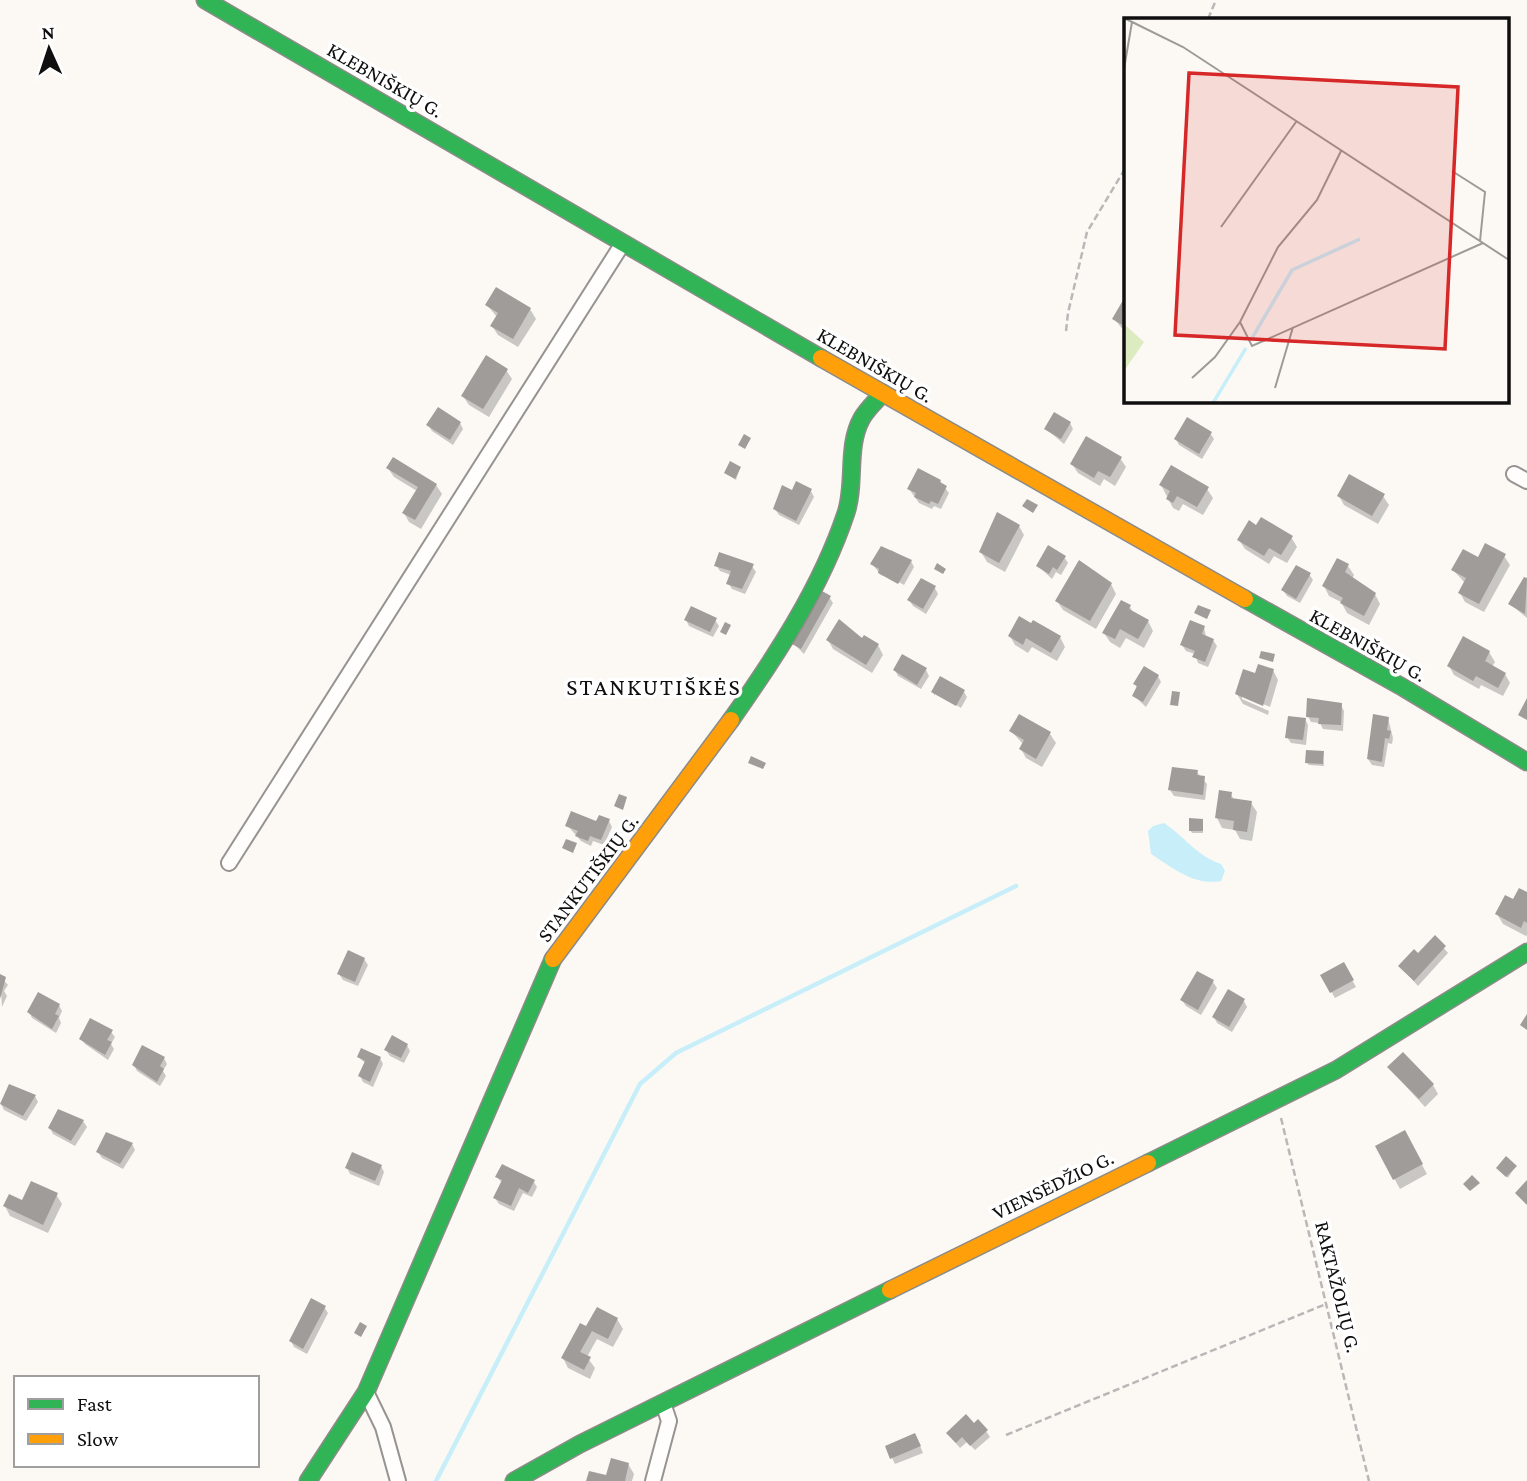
<svg xmlns="http://www.w3.org/2000/svg" width="1527" height="1481" font-family="'Crimson Pro',serif">
<rect width="100%" height="100%" fill="#fcf9f4"/>
<path fill="#c8eff9" d="M1164,823C1185,837 1197,856 1221,864L1225,871L1221,881C1194,886 1173,868 1151,854L1148,831L1153,826Z"/>
<path fill="#0003" d="M1126,299V333L1114,319Z
M487,305L530,309L536,319L518,347L498,335L492,326L497,317Z
M506,370L512,379L489,417L469,405L463,396Z
M460,423L463,429L453,445L432,431L428,425Z
M1070,423L1073,429L1064,444L1046,429Z
M1210,433L1214,439L1202,459L1179,445L1176,439Z
M1120,458L1126,467L1115,486L1104,479L1100,486L1078,473L1072,464Z
M388,468L436,485L442,494L421,529L409,522L404,513L417,491L394,477Z
M740,468L736,480L726,473Z
M940,481L949,493L941,509L934,506L932,509L919,503L909,489Z
M1161,485L1207,489L1213,498L1203,515L1183,504L1179,511L1173,508Z
M811,491L814,497L799,525L779,515L775,509Z
M1339,496H1383L1389,505L1378,524L1344,505Z
M1019,526L1024,535L1005,572L987,562L981,552Z
M1291,537L1297,547L1287,563L1274,556L1269,564L1245,549L1239,540Z
M891,550L911,561L914,567L904,585L882,573V576L872,564Z
M1504,556L1510,565L1484,612L1465,602L1460,593L1465,583L1453,570L1478,559Z
M1064,557L1068,563L1061,575L1056,572L1052,579L1038,566Z
M716,565L752,566L756,572L745,594L732,589L728,583L731,575L720,571Z
M1348,566L1354,575L1352,579L1375,594L1380,604L1369,625L1347,613L1341,602L1329,596L1324,586Z
M1309,574L1313,580L1300,603L1287,596L1283,590Z
M1524,579L1527,580V618L1510,604Z
M1111,584L1116,594L1096,629L1063,610L1057,601Z
M935,588L938,594L926,614L913,606L909,600Z
M829,597L833,603L804,654L794,644Z
M1130,607L1134,614L1148,621L1153,631L1144,648L1126,638L1120,648L1110,642L1104,633Z
M686,620H715L719,626L713,637L689,626Z
M839,621L855,635L878,645L883,655L872,673L833,649L828,640Z
M1032,626L1060,637L1065,647L1057,661L1032,647L1028,653L1015,645L1010,636Z
M1204,627L1206,637L1213,640L1217,646L1208,667L1198,663L1195,654L1186,651L1182,645Z
M1489,652L1495,662L1492,667L1505,674L1510,683L1503,696L1481,685L1479,689L1454,675L1449,666Z
M895,670H926L929,676L921,689L898,676Z
M1273,670L1278,680L1270,707L1242,695V699L1269,711L1268,715L1243,704L1237,694L1257,675Z
M1158,676L1161,682L1146,707L1134,696L1138,689L1135,684Z
M933,692H964L967,697L961,708L935,692V696Z
M1341,705L1344,711L1343,731L1323,729L1320,723L1311,722L1308,716Z
M1019,716L1050,734L1056,743L1042,767L1026,758L1021,749L1023,744L1011,731Z
M1388,718L1393,738L1392,744L1388,743L1384,767L1372,765L1368,759Z
M1305,719L1308,725L1306,745L1291,743L1287,737Z
M1323,753L1324,766L1309,765L1307,763Z
M1197,772L1207,784L1205,800L1174,796L1170,790Z
M1231,794L1234,800L1251,803L1257,812L1252,841L1240,839L1235,830L1222,828L1217,818Z
M1202,820L1203,833H1192L1190,830Z
M609,821L612,827L604,845L593,841L591,846L581,841L567,825Z
M1527,894V935L1526,936L1503,924L1497,914Z
M1435,938L1448,953L1418,986L1400,966L1418,955Z
M364,959L368,965L358,986L343,980L339,974Z
M1343,964L1356,987L1335,998L1322,976Z
M1198,973L1213,982L1217,988L1201,1015L1186,1006L1182,1000Z
M0,976L8,985L4,991L7,996L2,1007Z
M1244,1001L1247,1007L1232,1032L1217,1023L1214,1017Z
M59,1005L62,1011L59,1018L61,1023L56,1033L32,1018L29,1012Z
M111,1032L115,1037L111,1044L114,1049L108,1060L85,1044L81,1038Z
M407,1045L410,1051L404,1063L390,1056L386,1050Z
M359,1057L380,1058L383,1064L373,1087L363,1082L360,1076L366,1064Z
M164,1058L167,1064L163,1071L166,1076L160,1086L137,1071L134,1065Z
M1389,1068L1433,1085L1438,1094L1425,1107Z
M18,1088L35,1096L38,1102L26,1121L4,1110L1,1104Z
M83,1121L87,1127L75,1146L53,1134L50,1128Z
M1404,1132L1427,1174L1400,1189L1377,1147Z
M132,1144L135,1150L123,1169L102,1158L98,1152Z
M381,1166L384,1172L379,1186L350,1174L347,1168Z
M1515,1167L1508,1178L1499,1170Z
M497,1177L533,1181L537,1187L532,1197L523,1193L514,1211L499,1204L495,1198L502,1183Z
M56,1194L62,1204L48,1233L10,1216L5,1206Z
M324,1307L328,1313L307,1354L294,1347L291,1341Z
M617,1319L623,1329L613,1347L597,1339L587,1357L595,1368L590,1379L568,1368L563,1358L587,1329Z
M974,1425L986,1431L990,1437L975,1450L967,1442L960,1448L952,1439Z
M918,1441L923,1453L895,1464L892,1458Z
M628,1464L634,1474L632,1481H588L608,1477Z"/>
<g fill="none" stroke-linecap="round" stroke-linejoin="round">
<path stroke="#c8eff9" stroke-width="4.5" d="M436,1481L640,1084L676,1053L1016,886"/>
</g>
<path fill="#a09c99" d="M496,287L531,308L513,339L490,326L498,313L485,305Z
M1126,295V327L1112,319Z
M486,355L508,369L483,409L461,396Z
M438,407L461,422L450,440L426,425Z
M1054,412L1071,422L1061,439L1044,429Z
M1187,417L1212,432L1199,454L1174,439Z
M744,434L751,438L745,449L738,445Z
M1086,436L1122,457L1110,477L1098,471L1094,478L1070,464Z
M393,457L437,484L415,520L402,513L418,487L386,468Z
M730,461L741,467L735,479L724,473Z
M1171,465L1209,487L1197,507L1177,496L1173,503L1166,499L1170,491L1159,485Z
M918,468L941,480L940,482L947,486L938,504L931,501L929,504L914,497L916,493L907,489Z
M1349,474L1385,494L1372,516L1337,496Z
M796,481L812,489L796,521L773,509L782,485L792,490Z
M1027,499L1038,505L1033,513L1022,506Z
M997,512L1020,525L999,563L979,552Z
M1261,517L1293,536L1281,555L1269,548L1264,556L1237,540L1249,520L1256,525Z
M1485,543L1506,554L1479,604L1458,593L1466,578L1451,570L1463,549L1478,557Z
M1048,545L1066,556L1057,570L1053,567L1049,574L1036,566Z
M881,546L912,560L898,584L878,573L879,569L870,564Z
M719,552L754,564L742,589L726,584L731,571L714,566Z
M1337,558L1349,564L1345,572L1376,593L1364,616L1340,603L1343,598L1322,586Z
M1079,560L1112,583L1090,621L1055,601Z
M937,563L946,569L943,574L934,569Z
M1296,565L1311,573L1296,599L1281,590Z
M1524,577L1527,578L1525,614L1508,604Z
M921,578L936,586L923,609L907,600Z
M822,591L831,596L801,649L792,644Z
M1121,600L1131,605L1129,609L1149,620L1138,639L1120,629L1115,639L1102,633Z
M1198,605L1211,610L1207,619L1194,613Z
M691,606L717,618L710,632L684,620Z
M1019,616L1031,623L1033,620L1061,636L1051,653L1026,638L1023,645L1008,636Z
M839,619L862,638L864,635L879,644L866,665L826,640Z
M1190,620L1205,626L1202,634L1214,639L1205,662L1192,657L1195,651L1180,645Z
M725,622L731,625L726,635L720,632Z
M1463,636L1490,651L1485,661L1506,673L1498,688L1476,676L1473,681L1447,666Z
M1261,651L1275,654L1273,662L1259,658Z
M902,654L927,668L917,685L893,670Z
M1258,664L1274,669L1263,706L1235,694L1243,669L1255,673Z
M1144,666L1159,675L1143,702L1132,696L1137,686L1133,684Z
M940,676L965,690L956,706L931,692Z
M1172,691L1180,692L1178,706L1170,705Z
M1307,698L1342,703L1341,725L1318,724L1319,718L1306,717Z
M1527,698V720L1518,715Z
M1019,714L1051,732L1036,759L1019,749L1024,740L1009,731Z
M1373,714L1389,717L1387,730L1391,731L1389,739L1385,738L1382,762L1367,759Z
M1288,716L1306,718L1303,740L1285,738Z
M1306,750L1324,751L1323,764L1305,763Z
M751,756L766,763L763,769L748,763Z
M1172,767L1198,770L1197,775L1205,776L1203,795L1168,790Z
M1219,790L1232,792L1231,798L1252,801L1247,832L1233,830L1234,821L1215,818Z
M619,794L627,797L623,810L614,806Z
M571,811L596,821L599,815L610,819L601,840L590,836L588,841L575,836L578,831L565,826Z
M1189,818L1203,819V831H1189Z
M566,839L577,843L573,853L562,848Z
M1519,888L1527,892V923L1524,921L1521,928L1495,914L1505,895L1513,899Z
M1435,935L1446,946L1414,981L1398,966L1414,949L1418,953Z
M348,950L365,958L355,982L337,974Z
M1344,962L1354,980L1330,993L1320,975Z
M1197,971L1214,980L1198,1010L1180,1000Z
M0,974L6,977L0,999Z
M1228,989L1245,999L1229,1027L1212,1017Z
M38,992L60,1004L55,1014L59,1016L52,1029L27,1012Z
M1527,1014V1030L1520,1025Z
M90,1018L113,1030L107,1040L112,1042L105,1055L79,1039Z
M392,1035L408,1044L401,1058L384,1050Z
M142,1045L165,1057L160,1066L164,1069L157,1082L132,1065Z
M361,1048L381,1057L370,1082L358,1076L365,1061L357,1057Z
M1403,1052L1434,1084L1419,1099L1387,1067Z
M9,1084L36,1095L23,1116L0,1104Z
M58,1109L84,1120L71,1141L48,1128Z
M1405,1130L1423,1164L1393,1180L1375,1146Z
M106,1132L133,1143L120,1164L96,1152Z
M352,1152L382,1165L375,1181L345,1168Z
M1506,1156L1517,1166L1506,1177L1496,1168Z
M502,1164L535,1180L528,1193L519,1188L511,1206L493,1198L502,1180L495,1177Z
M1472,1175L1480,1183L1470,1191L1463,1184Z
M1527,1180V1205L1515,1193Z
M31,1181L58,1193L43,1225L3,1206L9,1194L22,1200Z
M311,1298L326,1306L303,1349L289,1341Z
M597,1307L618,1318L608,1339L592,1331L580,1352L591,1357L584,1370L561,1358L580,1323L586,1326Z
M360,1322L367,1326L361,1337L354,1333Z
M966,1414L974,1423L978,1419L988,1430L970,1446L962,1437L956,1443L946,1433Z
M915,1433L921,1446L890,1459L885,1446Z
M611,1458L629,1463L625,1481H586L589,1471L606,1475Z"/>
<g fill="none" stroke-linecap="round" stroke-linejoin="round">
<g stroke="#969492" stroke-width="18">
<path id="street" d="M1514,474L1527,481
M229,863L623,243
M366,1392L383,1427L398,1481
M653,1481L669,1421L663,1403"/>
</g>
<g stroke="#8c8b89" stroke-width="19">
<path id="fast" d="M205,0L821,358
M1245,599L1404,688L1527,762
M731,720C776,656 821,588 846,513C856,483 846,446 862,418C867,409 876,401 883,393
M1148,1163L1336,1070L1527,952
M308,1481L366,1392L553,959
M514,1481L580,1444L890,1290"/>
</g>
<g stroke="#8c8b89" stroke-width="19">
<path id="slow" d="M821,358L1245,599
M553,959L731,720
M890,1290L1148,1163"/>
</g>
<path stroke="#b9b8b8" stroke-width="2.5" stroke-dasharray="7 3.5" stroke-linecap="butt" d="M1208,19L1216,0
M1066,331L1068,313L1087,232L1126,167
M1281,1118L1369,1481
M1006,1435L1326,1304"/>
<use href="#street" stroke="#fffefd" stroke-width="14"/>
<use href="#fast" stroke="#30b455" stroke-width="16"/>
<use href="#slow" stroke="#ff9f0a" stroke-width="16"/>
</g>
<g text-anchor="middle" dominant-baseline="central" stroke-width="7" stroke-linejoin="round" paint-order="stroke">
<g font-size="21" fill="#0f0f0f" stroke="#fff">
<text transform="translate(385 80) rotate(30)">KLEBNIŠKIŲ G.</text>
<text transform="translate(875 365) rotate(30)">KLEBNIŠKIŲ G.</text>
<text transform="translate(1368 645) rotate(29)">KLEBNIŠKIŲ G.</text>
<text transform="translate(588 878) rotate(-53)">STANKUTIŠKIŲ G.</text>
<text transform="translate(1053 1185) rotate(-26)">VIENSĖDŽIO G.</text>
<text transform="translate(1338 1287) rotate(76)">RAKTAŽOLIŲ G.</text>
</g>
<g font-size="24" letter-spacing="2" fill="#0f0f0f" stroke="#fff">
<text x="654" y="686">STANKUTIŠKĖS</text>
</g>
</g>
<g transform="translate(1124 18)">
<rect width="385" height="385" fill="#fcf9f4"/>
<path d="M0,306L20,324L0,353Z" fill="#dcebc0"/>
<path fill="none" stroke="#c8eff9" stroke-width="3.5" d="M127,322L168,252L236,221M89,385L122,330"/>
<path fill="none" stroke="#9d9b98" stroke-width="2" d="M0,0L59,29L385,242M0,51L8,4M328,153L361,174L356,223M97,209L172,104M116,304L128,328L359,225M68,360L91,339L116,304L154,229L193,182L217,133M151,370L169,309"/>
<path fill="#d62828" fill-opacity="0.15" stroke="#d62828" stroke-width="3.5" d="M65,55L334,69L321,331L51,317Z"/>
<rect width="385" height="385" fill="none" stroke="#0f0f0f" stroke-width="3.5"/>
</g>
<rect x="14" y="1376" width="245" height="91" fill="#ffffff" stroke="#9f9f9f" stroke-width="2"/>
<rect x="28" y="1399" width="35" height="10" fill="#30b455" stroke="#9f9f9f" stroke-width="2"/>
<text x="77" y="1411" font-size="21" fill="#0f0f0f">Fast</text>
<rect x="28" y="1434" width="35" height="10" fill="#ff9f0a" stroke="#9f9f9f" stroke-width="2"/>
<text x="77" y="1446" font-size="21" fill="#0f0f0f">Slow</text>
<g transform="translate(49 49) rotate(357)" stroke="#ffffff" stroke-width="5" paint-order="stroke">
<path d="M0-5L12 26L0 18L-12 26Z" fill="#0f0f0f"/>
<text y="-10" font-size="19" font-weight="bold" text-anchor="middle" fill="#0f0f0f">N</text>
</g>
</svg>
